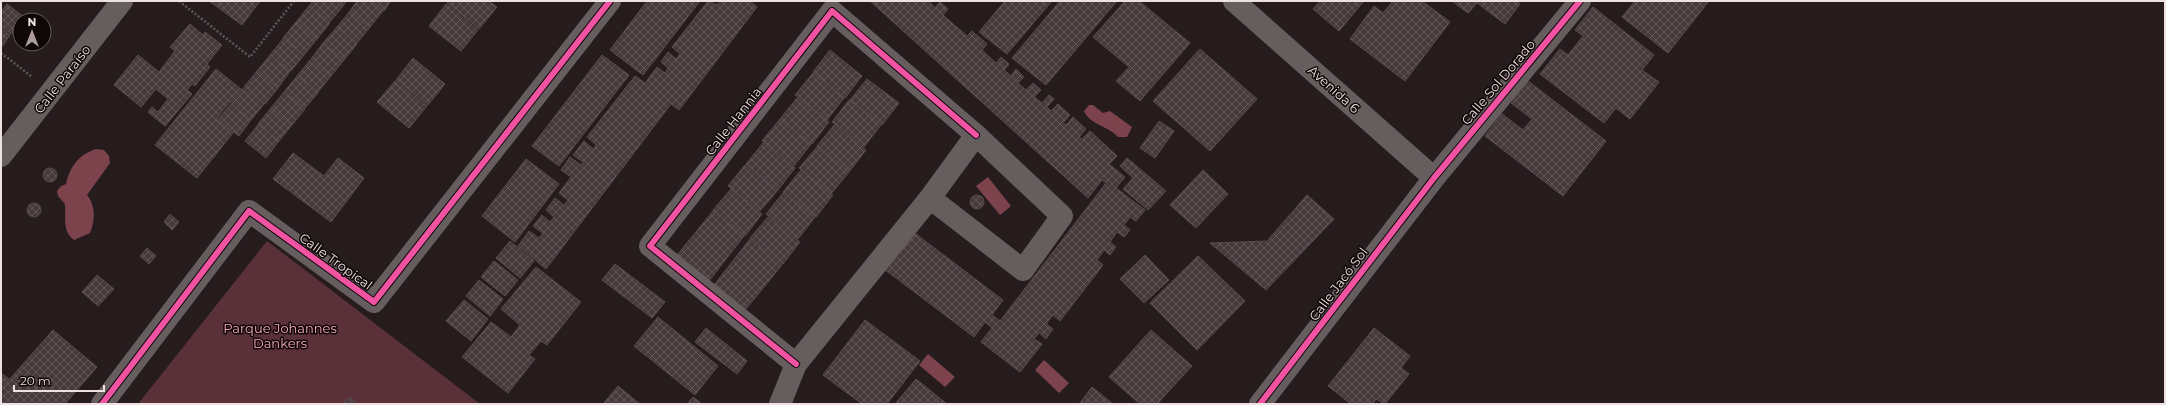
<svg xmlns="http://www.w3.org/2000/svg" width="2166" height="405" font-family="Montserrat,sans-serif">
<defs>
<pattern id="building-cross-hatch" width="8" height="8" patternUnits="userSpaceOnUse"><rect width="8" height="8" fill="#483a3c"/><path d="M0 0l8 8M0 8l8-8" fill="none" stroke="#635658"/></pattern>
</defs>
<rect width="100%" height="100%" fill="#261c1e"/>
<path fill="#5b3139" d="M267,241L480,404H138Z"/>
<path fill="#7d434d" d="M1089,105H1093L1103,113L1110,111L1132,127L1127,137H1118C1107,125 1090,125 1084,111Z
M96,149L104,150L109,156L110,163L87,195C96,206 95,221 90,233L74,240C62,232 66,217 65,204L58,196L57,191L61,186L66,184C70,167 78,155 96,149Z
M988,177L1011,206L1000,215L976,186Z
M928,354L955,377L945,387L919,365Z
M1044,360L1069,383L1059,393L1035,370Z"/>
<path fill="url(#building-cross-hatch)" stroke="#554c4d" d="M209,1H260L242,25Z
M313,1H336L343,6L330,22L309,6Z
M336,1H347L343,6Z
M357,1H370L383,11L370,27L350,11Z
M371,1H391L384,11Z
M449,1H489L497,7L479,29L447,3Z
M647,1H700L643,75L610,50Z
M708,1L717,5L720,1H750L757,7L679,110L671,104L546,269L518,246L529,231L539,238L543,233L533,226L542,215L550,222L554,217L546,210L555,198L564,205L568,200L559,193L571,177L561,170L570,157L581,165L583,162L573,155L584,141L593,149L596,145L587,137L635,76L645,83L657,67L665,73L668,68L661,62L668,52L676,59L680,54L672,47Z
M870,1H929L935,8L940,2L948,9L943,15L967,36L972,31L987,44L982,50L996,63L1001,57L1009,64L1004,70L1011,76L1016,69L1024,77L1018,83L1026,90L1033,83L1041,90L1034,97L1042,103L1049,95L1054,99L1047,107L1051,111L1058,104L1070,115L1063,123L1066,125L1073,117L1086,129L1079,137L1082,139L1090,131L1117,156L1109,164L1125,177L1116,188L1145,210L1136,221L1130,217L1124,225L1130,230L1124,237L1117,232L1110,242L1116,247L1110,255L1104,250L1097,260L1103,265L1060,321L1053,315L1046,324L1053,329L1046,339L1039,333L1034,339L1042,344L1020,372L981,342L992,328L985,322L974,337L884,269L912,231L1003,300L992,315L1000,321L1106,183L1102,180L1088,198Z
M1005,1H1052L1007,54L979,32Z
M1060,1H1117L1046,85L1012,58Z
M1125,1H1139L1190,43L1140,101L1116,81L1129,67L1093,37Z
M1320,1H1364L1339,31L1313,9Z
M1393,1H1422L1450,22L1405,81L1350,39L1374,6L1383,13Z
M1452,1H1515L1520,4L1505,24L1477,3L1468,13Z
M1635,1H1709L1668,53L1622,17Z
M7,4L24,17L11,34L1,26V12Z
M446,4L478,30L461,51L429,26Z
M309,6L330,23L317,39L296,22Z
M1593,7L1654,55L1642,70L1659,82L1630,119L1616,108L1604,123L1540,74L1560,49L1568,55L1583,36L1575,30Z
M350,11L370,27L357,43L337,27Z
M296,22L317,39L304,55L283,38Z
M190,24L203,35L205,32L222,45L207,64L210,67L195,86L192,84L187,90L192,94L165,126L148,112L152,107L158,112L168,99L156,89L141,107L114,85L138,55L159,72L175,51L170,47Z
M337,27L357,44L344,60L323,43Z
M1,28L10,35L1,48Z
M283,39L304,55L291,71L270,55Z
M323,43L344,60L331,76L311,59Z
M1200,49L1257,99L1210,151L1153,101Z
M830,50L862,76L845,98L813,72Z
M270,55L290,71L278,88L257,71Z
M602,55L629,75L559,166L532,146Z
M413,58L445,84L428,105L396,80Z
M310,60L331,76L318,92L297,76Z
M216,69L241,89L216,119L233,133L197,178L155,145Z
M257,71L278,88L265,104L244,87Z
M813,73L844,98L827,120L795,95Z
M297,76L318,93L305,108L284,92Z
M867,79L899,103L882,125L850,100Z
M395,81L427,106L409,128L377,102Z
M1528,81L1606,141L1563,196L1485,136L1502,114L1523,130L1532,119L1511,103Z
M243,88L264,104L251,120L231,103Z
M284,92L305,109L292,125L271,108Z
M797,98L829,122L812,144L780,119Z
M849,100L881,125L864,147L832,122Z
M231,104L251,120L239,136L217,120Z
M271,108L292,125L279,141L258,124Z
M780,119L811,144L794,166L762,141Z
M1159,121L1174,131L1155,158L1140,148Z
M258,125L279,141L266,158L245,141Z
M834,125L866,150L849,172L817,146Z
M763,143L795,168L778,190L746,164Z
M817,147L849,172L831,194L799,168Z
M293,153L324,176L338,158L364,178L331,222L273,179Z
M1127,158L1166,191L1148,210L1123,189L1133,178L1120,166Z
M526,159L559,184L515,242L482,216Z
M745,165L778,190L760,211L728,186Z
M43 175a7 7 0 1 1 14 0a7 7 0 1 1-14 0Z
M801,170L833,195L816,217L783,192Z
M1203,170L1228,194L1196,228L1170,205Z
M731,189L762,214L745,236L713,210Z
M783,193L815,217L798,239L766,214Z
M1307,195L1334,219L1266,290L1210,243L1267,241Z
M970 202a7 7 0 1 1 14 0a7 7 0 1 1-14 0Z
M27 210a7 7 0 1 1 14 0a7 7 0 1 1-14 0Z
M713,211L744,236L709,281L677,255Z
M170,214L179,222L172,230L164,222Z
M768,217L800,242L783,264L750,238Z
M750,239L782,265L746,309L714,285Z
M510,241L534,261L520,278L496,258Z
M147,248L156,256L149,264L140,256Z
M1145,255L1169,280L1144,303L1120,279Z
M1198,256L1245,301L1197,350L1150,303Z
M494,261L518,280L505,296L481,277Z
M615,264L665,302L652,318L602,280Z
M536,267L581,302L547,345L541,341L529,355L535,359L508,393L462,357L491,322L511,337L520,325L501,309Z
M97,275L114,289L98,306L82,292Z
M479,280L503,299L490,316L466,296Z
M464,300L488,319L471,341L446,321Z
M658,317L718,366L695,395L634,346Z
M865,320L920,361L887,404H862L823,375Z
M706,328L747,361L737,374L695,342Z
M1374,328L1410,356L1401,368L1409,374L1385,404L1376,399L1373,404H1351L1328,386Z
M53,330L97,367L65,404H1V389Z
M1151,330L1192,366L1157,404H1140L1109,377Z
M1,373L9,379L1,389Z
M916,379L947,404H895Z
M618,386L640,404H603Z
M1092,387L1113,404H1079Z
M350,397L356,404H343Z
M693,397L702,404H687Z"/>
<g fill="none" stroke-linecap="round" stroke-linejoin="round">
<path stroke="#5e5657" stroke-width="2.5" stroke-dasharray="2 2" stroke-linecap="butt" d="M179,1L250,57L294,1
M1,53L31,76"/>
<path stroke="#665d5e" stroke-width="22" d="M1234,1L1434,178
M1,156L122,1
M796,364L650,246L832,11L976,135
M102,404L249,211L374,302L610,1
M780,404L796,364L930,198L976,135L1062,216L1023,270L930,198
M1260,404L1434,178L1580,1"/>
<g stroke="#0e0607" stroke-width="8">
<path id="cycleway" d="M796,364L650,246L832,11L976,135
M102,404L249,211L374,302L610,1
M1260,404L1434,178L1580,1"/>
</g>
<use href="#cycleway" stroke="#f153a3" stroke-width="6"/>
</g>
<g text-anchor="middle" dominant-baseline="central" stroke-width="3" stroke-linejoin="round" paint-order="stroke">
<g font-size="13" fill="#efe0e2" stroke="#0e0607">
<text transform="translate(62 79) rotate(-52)">Calle Paraíso</text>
<text transform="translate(1498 82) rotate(-50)">Calle Sol Dorado</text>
<text transform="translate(1334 89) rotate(42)">Avenida 6</text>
<text transform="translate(733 121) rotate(-52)">Calle Hannia</text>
<text transform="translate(336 261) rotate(36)">Calle Tropical</text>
<text transform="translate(1338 284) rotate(-53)">Calle Jacó Sol</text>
</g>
<g font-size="13" fill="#f7a9b5" stroke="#0e0607">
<text x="280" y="328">Parque Johannes<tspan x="280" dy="15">Dankers</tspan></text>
</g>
</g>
<rect width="2166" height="405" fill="none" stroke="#efe0e2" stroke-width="4"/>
<g transform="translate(32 32)"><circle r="19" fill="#0e0607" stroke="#685d5f"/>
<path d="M0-3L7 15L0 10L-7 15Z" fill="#a99b9d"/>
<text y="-6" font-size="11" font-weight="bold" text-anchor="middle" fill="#efe0e2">N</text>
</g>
<path d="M14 385v6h90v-6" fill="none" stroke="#efe0e2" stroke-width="2"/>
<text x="20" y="385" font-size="12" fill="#efe0e2" stroke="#0e0607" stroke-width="3" paint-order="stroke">20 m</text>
</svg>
